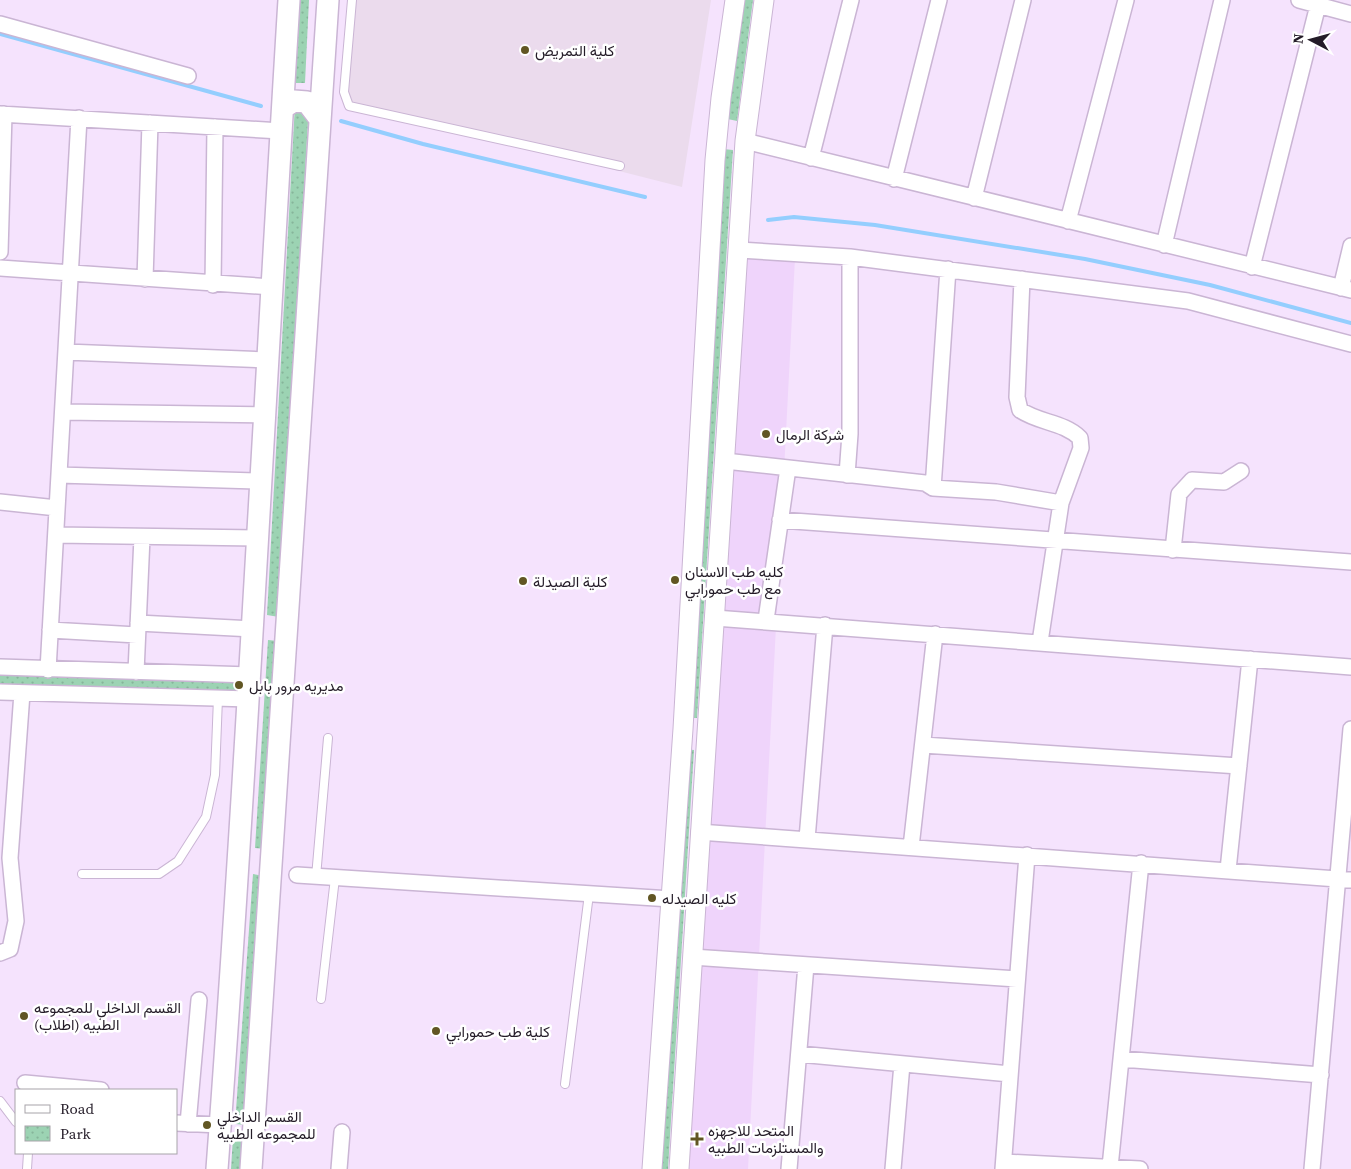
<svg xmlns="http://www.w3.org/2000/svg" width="1351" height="1169" font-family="'Source Serif 4',Vazirmatn,serif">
<defs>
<pattern id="park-dots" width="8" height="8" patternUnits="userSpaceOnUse" patternTransform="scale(1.25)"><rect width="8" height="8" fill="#9cd3b3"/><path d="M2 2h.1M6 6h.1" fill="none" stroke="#86b59a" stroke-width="1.8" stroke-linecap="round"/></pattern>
</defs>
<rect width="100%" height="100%" fill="#f5e3fd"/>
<path fill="#efd4fb" d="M743,257L795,258L748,1169H686Z"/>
<path fill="#ebdbed" d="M350,0H711L682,187L343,101Z"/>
<path fill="url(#park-dots)" d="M298,0H309L305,83H294Z
M740,0H753L737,121L723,118Z
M295,104L309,105L279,617L267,615Z
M723,149L733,150L697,718H687Z
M268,640L278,641L266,849L255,848Z
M0,671L238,681L237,693L0,684Z
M685,749L694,750L668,1169H657Z
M253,874L264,876L246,1125L235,1124Z
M233,1137H245L243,1169H231Z"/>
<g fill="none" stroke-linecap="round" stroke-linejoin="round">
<path stroke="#94cefe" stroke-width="4" d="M0,34L261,106
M341,121L423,144L645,197
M768,220L794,217L875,225L1085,259L1210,285L1351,323"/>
<g stroke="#cab5d4" stroke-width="10">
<path id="service" d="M352,0L344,92L349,106L620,166
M82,874H159L178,861L206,817L215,775L218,698
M316,877L328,738
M321,999L335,878
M565,1084L589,894
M0,1101L16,1122
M27,1169L28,1153"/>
</g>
<g stroke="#cab5d4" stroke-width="18">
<path id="minor" d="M1299,0L1351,14
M0,24L188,76
M0,114L281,131
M745,141L1351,290
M811,158L851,0
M894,179L939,0
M974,198L1023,0
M1068,221L1126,0
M1164,245L1222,0
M739,250L850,257L1188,301L1351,344
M0,252L4,114
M1252,267L1318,5
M0,268L272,287
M145,279L150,123
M1022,279L1017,397L1020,410C1039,423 1064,422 1080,438L1081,448L1061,503L1040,642
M213,285L215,127
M1341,288L1351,246
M66,352L268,360
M63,412L265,415
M725,461L925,483L933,488L996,492L1061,503
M59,475L260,481
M847,475L850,434V257
M933,488L948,269
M0,502L57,508
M780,520L1351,562
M56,535L257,538
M1173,550L1179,494L1192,480L1224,482L1241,471
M715,618L1351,667
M766,620L788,468
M138,623L253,629
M50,630L137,635
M0,667L250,675
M48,670L79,118
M136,672L142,537
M0,692L250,699
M923,745L1239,766
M699,832L1351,880
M807,839L825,625
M911,847L935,634
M1228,870L1250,659
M297,875L671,899
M0,953L10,949L16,921L10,858L22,693
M692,957L1017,979
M799,1054L1010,1074
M1122,1059L1321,1075
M25,1083L101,1090
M176,1123L220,1125
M188,1124L199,1000
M1004,1162L1140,1169
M1110,1167L1141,863
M339,1169L342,1132
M789,1169L806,965
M893,1169L902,1064
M1003,1169L1027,855
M1312,1169L1351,729"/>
</g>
<g stroke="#cab5d4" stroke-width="21">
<path id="tertiary" d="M652,1169L683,729L715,160L721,98L735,0
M679,1169L745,141L764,0"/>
</g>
<g stroke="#cab5d4" stroke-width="24">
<path id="secondary" d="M283,108L294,101L307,102L320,119
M217,1169C246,780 265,390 289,0
M251,1169L328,0"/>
</g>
<use href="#service" stroke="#fff" stroke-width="8"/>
<use href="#minor" stroke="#fff" stroke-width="15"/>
<use href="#tertiary" stroke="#fff" stroke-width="19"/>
<use href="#secondary" stroke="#fff" stroke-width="21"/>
</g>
<g fill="#615623" stroke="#fff" stroke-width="2">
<circle cx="525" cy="50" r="5"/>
<circle cx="766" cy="434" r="5"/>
<circle cx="675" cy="580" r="5"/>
<circle cx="523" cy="581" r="5"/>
<circle cx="239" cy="685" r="5"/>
<circle cx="652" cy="898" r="5"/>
<circle cx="24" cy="1016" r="5"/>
<circle cx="436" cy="1031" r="5"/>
<circle cx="207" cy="1125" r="5"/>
<path d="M694.5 1131.5h5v5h5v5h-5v5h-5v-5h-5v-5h5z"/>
</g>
<g text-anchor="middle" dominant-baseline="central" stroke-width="5" stroke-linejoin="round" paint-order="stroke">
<g font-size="15" fill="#241c28" stroke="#fff" text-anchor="start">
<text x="535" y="50">كلية التمريض</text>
<text x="776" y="434">شركة الرمال</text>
<text x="685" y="571">كليه طب الاسنان<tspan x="685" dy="17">مع طب حمورابي</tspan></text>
<text x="533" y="581">كلية الصيدلة</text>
<text x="249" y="685">مديريه مرور بابل</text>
<text x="662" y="898">كليه الصيدله</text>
<text x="34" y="1007">القسم الداخلي للمجموعه<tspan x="34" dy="17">الطبيه (اطلاب)</tspan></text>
<text x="446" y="1031">كلية طب حمورابي</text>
<text x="217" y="1116">القسم الداخلي<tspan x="217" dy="17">للمجموعه الطبيه</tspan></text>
<text x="708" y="1130">المتحد للاجهزه<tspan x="708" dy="17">والمستلزمات الطبيه</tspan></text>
</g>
</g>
<rect x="15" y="1089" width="162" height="65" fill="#ffffff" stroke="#a7a4a9"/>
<rect x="25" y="1105" width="25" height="8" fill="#ffffff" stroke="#a7a4a9"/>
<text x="60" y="1114" font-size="15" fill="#241c28">Road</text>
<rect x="25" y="1126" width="25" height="15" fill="url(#park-dots)" stroke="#a7a4a9"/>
<text x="60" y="1139" font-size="15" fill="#241c28">Park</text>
<g transform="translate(1311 40) rotate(276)" stroke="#ffffff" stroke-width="4" paint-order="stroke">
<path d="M0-4L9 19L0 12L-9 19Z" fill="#241c28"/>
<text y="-8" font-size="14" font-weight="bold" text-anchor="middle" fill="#241c28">N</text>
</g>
</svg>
